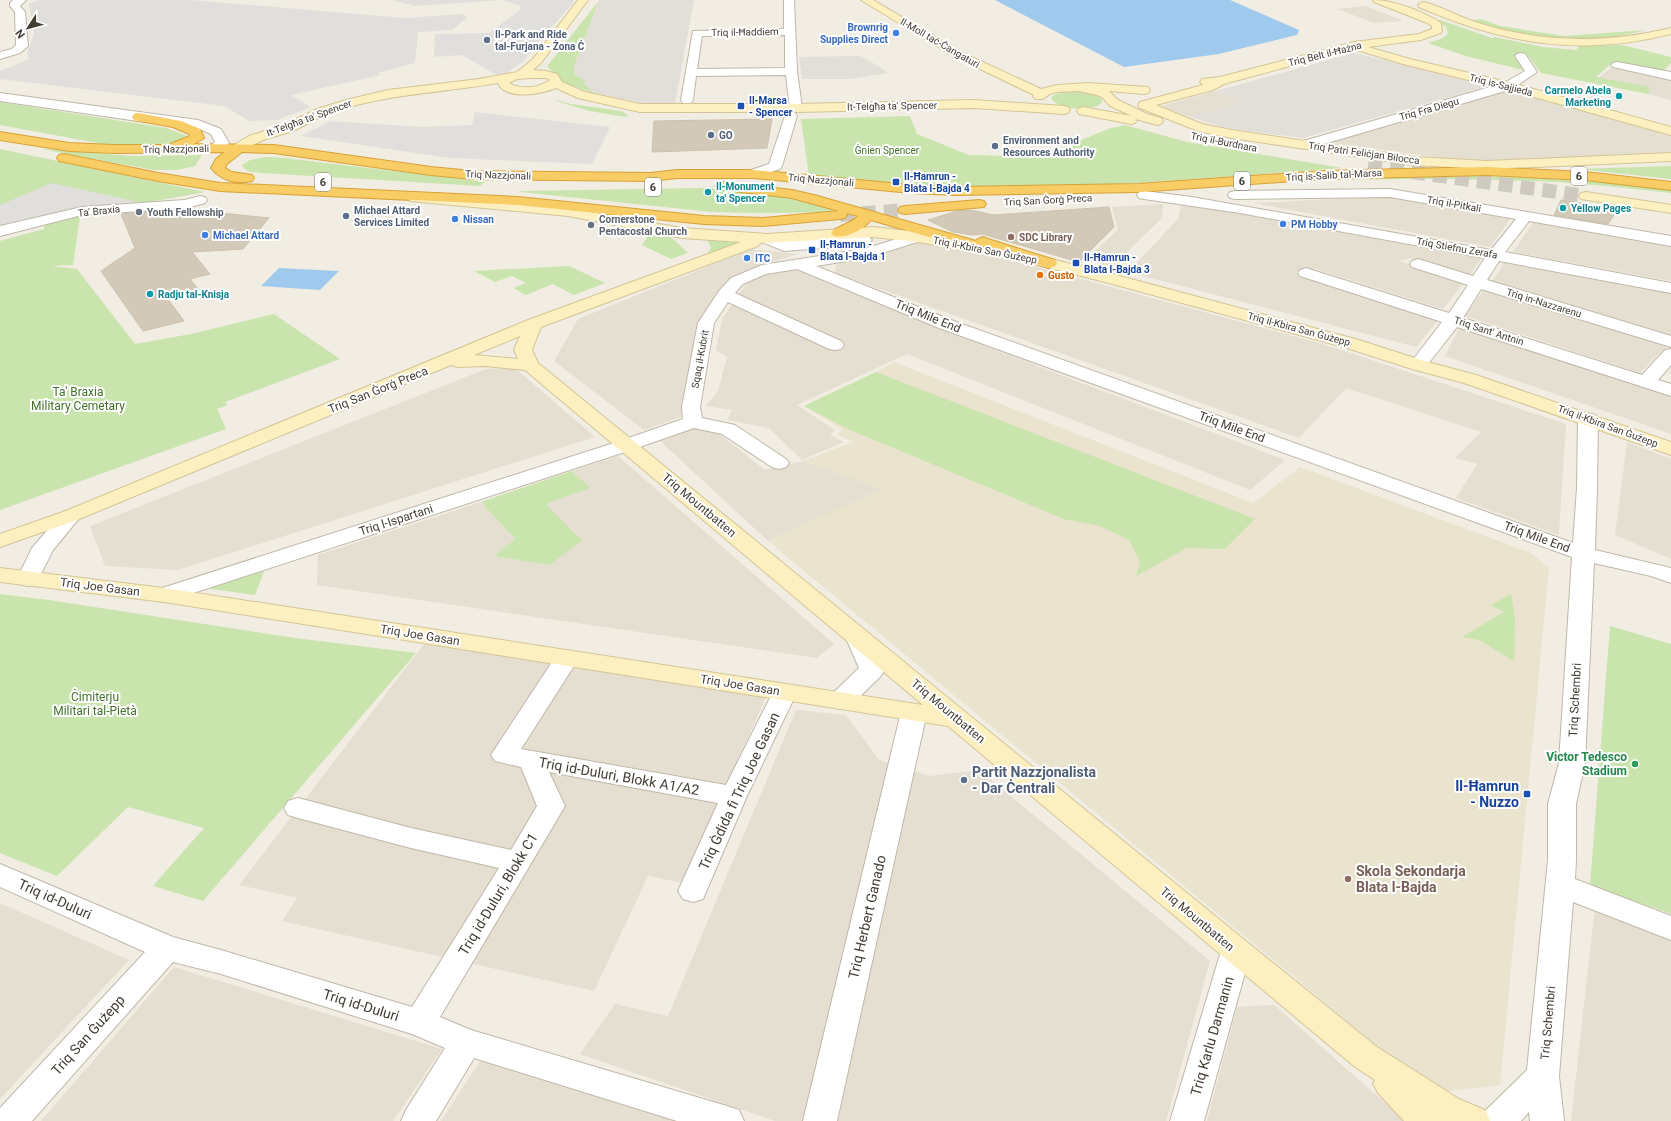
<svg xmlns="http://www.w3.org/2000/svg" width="1671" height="1121" font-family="Roboto,sans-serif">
<rect width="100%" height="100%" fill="#f1ede3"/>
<path fill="#e5dfd1" d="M1366,6L1403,21L1374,23L1337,9Z
M1611,68L1671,79V100L1648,94L1650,88L1598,78Z
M1506,89L1671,134V152L1471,162L1325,142Z
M1216,91L1246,101L1190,117L1161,106Z
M1391,196L1511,218L1490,247L1253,203Z
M1181,203L1483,257L1468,277L1410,258L1399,261L1464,282L1443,309L1315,269L1294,272L1439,319L1416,347L1128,272L1178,219Z
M1163,204L1162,218L1112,267L1085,260L1118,230L1112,207Z
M1534,221L1671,246V281L1513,252Z
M922,240L981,252L1323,344L1566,424L1559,535L1456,498L1477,464L1455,458L1481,432L1346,388L1299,438L835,273L836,265Z
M751,249L797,254L733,275L713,299L699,323L687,397L681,417L644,430L554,361L578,319Z
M1506,260L1671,293V335L1492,282Z
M792,268L955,335L1285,460L1250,490L907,354L797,405L835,430L830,435L844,442L802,460L769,428L727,420L732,410L706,406L718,391L727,357L716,350L722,319L746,284L763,275Z
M1485,288L1669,344L1640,373L1465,316Z
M1460,326L1671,395V434L1445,356Z
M515,368L595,437L178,570L105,566L90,526L486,369Z
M698,427L717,432L765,470L803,461L882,489L768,541L658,439Z
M1627,442L1671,459V559L1615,535Z
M618,456L834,644L817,658L317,585L318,555L481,502L515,539L494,556L550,565L546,504L589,488L572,471Z
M429,638L766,697L684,883L648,876L594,991L282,921L297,898L239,885Z
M796,710L846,715L879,760L929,776L979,770L1210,961L1166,1121H775L580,1054L615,1004L668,1016Z
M0,903L129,960L0,1099Z
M1595,907L1671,938V1121H1571Z
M174,967L442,1049L393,1121H41Z
M1274,1005L1400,1116L1403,1121H1207L1237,1007Z
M482,1058L694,1121H441Z"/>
<path fill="#e2ded8" d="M599,0H694L675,103H644L594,93L582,83L586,82L574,74V66Z
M1354,53L1492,85L1303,138L1227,128L1190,117L1246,101L1216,91Z
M860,56L880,67L888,73L850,79H802L799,57Z"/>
<path fill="#eae3cd" d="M894,362L1253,503L1300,467L1531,553L1549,568L1500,1085L1434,1093L768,541L881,489L803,461L853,442L837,434L843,430L804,406L876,372Z"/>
<path fill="#c9e4ac" d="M598,2L574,66V74L587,82L583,83L594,93L562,82L547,66Z
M1480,19L1501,26L1564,36L1646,30C1603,41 1557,43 1512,34C1497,30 1481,25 1465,21Z
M1435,20H1440L1492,38L1495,37L1543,47L1576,50L1579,46L1622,45L1671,57V63L1662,72L1612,63L1596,77L1650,87L1648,94L1541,73L1529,57L1515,56L1523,70L1466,56L1428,43L1441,39L1448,34L1446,27Z
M1064,92C1077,91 1093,91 1102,100V103C1090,112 1063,110 1052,100L1051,98L1054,95Z
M553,99L571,104L621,111L628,115L627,117C603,114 575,109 553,99Z
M0,102L166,128L187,136L172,144H103L0,125Z
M910,116L917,134L969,155L1041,157L1108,129L1125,125L1187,142L1342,168C1203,178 1065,191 926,187C887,187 847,180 809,176L801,119Z
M0,149L205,192L144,203L0,205Z
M41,149L132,156L202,155L195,166L177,170H154Z
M265,157L284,158L485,182L480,186L262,173C254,172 245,173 242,165L250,160Z
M1671,166V179L1578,169Z
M1449,175C1523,177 1597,181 1671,188V193C1624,188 1576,182 1529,181C1448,178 1366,179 1285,181L1344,177Z
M699,188C747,190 796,195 841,212L756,213L712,212L520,192L521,191Z
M80,216L73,265L51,266L77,269L135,344L191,334L274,314L340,359L225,402L228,405L217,409L226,429L0,510V241L44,229V221Z
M650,233L671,237L688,253L671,259L642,245Z
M707,239L744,242L706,256L711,248Z
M569,266L605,283L574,295L553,284L526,295L513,288L526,283L512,276L495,282L474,271Z
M876,372L1255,519L1225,549L1187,548L1136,576L1140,562L1129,540L1100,526L1064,519L848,429L804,406Z
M572,471L590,488L546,504L582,541L549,565L494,556L515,539L481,502Z
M266,566L255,595L204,588Z
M0,594L49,600L295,638L416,653L203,901L153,886L204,828L128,807L57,876L0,853Z
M1511,594L1515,618L1514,661L1479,640L1462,637L1504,612L1491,605Z
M1610,626L1671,644V914L1590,885Z"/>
<path fill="#e1dfdb" d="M39,0H190L405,18L462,14L467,18L452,30L418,32L415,63L377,73L381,75L291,95L311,107L277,120L249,121L224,106L0,79V71L29,59L27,53L34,33L29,4Z
M392,0H573V3L534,47L524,61L500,77L462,55L434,57L435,34L489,33L520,10L521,6L502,0L415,6Z
M475,112L610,127L592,164L450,158L301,136L331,121L422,127L472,125Z
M52,183L143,203L0,228V205Z"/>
<path fill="#a0caed" d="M995,0H1230L1299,30L1297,35L1219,54L1124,67Z
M279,268L339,271L320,290L261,286Z"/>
<path fill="#d2c9b9" stroke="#ccc1ac" d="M772,119L767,148L652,152L654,121Z
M1561,200L1569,201L1618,209L1608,224L1554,215Z
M1109,207L1114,227L1079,262L982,234L972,235L953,232L928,220L957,211L966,210L976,211L993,215Z
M172,210H192L269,218L243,249L192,252L210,274L190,279L199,290L167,298L184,321L143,331L101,271L135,248L121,214Z"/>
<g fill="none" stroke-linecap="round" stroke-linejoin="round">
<path stroke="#cecac0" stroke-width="14" stroke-dasharray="14 8" stroke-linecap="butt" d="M1368,166L1586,196"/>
<path stroke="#cecac0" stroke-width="14" stroke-dasharray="14 8" stroke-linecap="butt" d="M840,215L905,210"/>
<g stroke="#bfb8a9" stroke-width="2">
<path id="street" d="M13,0H26L20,6L25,12L28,46L20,53L0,59V52L12,49L16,45L15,12L10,6V3Z
M784,0H794L797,71L802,108L800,111H792L790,108L786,75L696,76L693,100L691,103H683L681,100L693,31L784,29ZM785,35V68L697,69L702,36Z
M1521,53L1525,54L1537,72L1512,89L1310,148H1300L1298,145L1300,142L1504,83L1525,71L1515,56L1517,54Z
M1617,62L1671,72V80L1613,67L1611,65L1613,63Z
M0,93L198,120L221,129L229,143C224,149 217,153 209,151L207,148L215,142L211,134L195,127L138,121L0,101Z
M791,112L795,113L797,116L782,166L780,169C770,172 758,179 748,177L746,174L748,171L769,164L785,116L787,113Z
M1390,189L1671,236V246L1529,221L1505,252L1671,283V293L1499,261L1487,280L1671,336V347L1481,289L1463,318L1642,375L1665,350L1671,349V365L1658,380L1671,384V396L1457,327L1424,369L1418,370L1412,369L1409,365L1442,322L1300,276L1298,273L1300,270L1306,268L1312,270L1449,313L1468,285L1412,267L1410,264L1412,261L1418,259L1473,276L1485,258L1240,213L1144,199L1139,198L1137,195L1139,192L1144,191L1192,197L1491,250L1516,219L1390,197L1235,199L1230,198L1228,195L1230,192L1235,191Z
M200,196L205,197L207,200L205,203L186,208L82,215L0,236V226L82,207L185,200Z
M919,232L924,234L927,237L924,240L866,258L816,266L951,320L1573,543L1577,488L1578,419L1581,415L1588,413L1595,415L1598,419L1597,488L1595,550L1671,568V583L1651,576L1594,563L1585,763L1576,804V860L1575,879L1671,916V940L1573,902L1559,1076L1564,1121H1530L1529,1112L1521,1121H1481L1486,1110L1527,1070L1548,860V804L1559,763L1572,557L939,328L797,269L766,274L743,284L735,293L841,341L844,345L841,349L835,350L829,349L728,302L714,323L700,407L702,418L735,425L786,459L789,463L786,467L779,469L772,467L722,434L694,428L634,449L172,600L164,602L156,600L153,595L156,590L620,441L683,419L682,407L698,323L719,291L731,278L762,265L864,249Z
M767,234L786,241L864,235L869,237L872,240L869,243L864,245L784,251L762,242L759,239L762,236Z
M70,510L77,512L81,516L53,550L36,584L28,586L20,584L17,579L32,548L63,512Z
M857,629L865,631L884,670L881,676L849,707L840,709L831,707L828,701L831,695L859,668L845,636L849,631Z
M567,650L576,653L579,658L521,749L726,785L776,686L785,684L794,686L797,692L747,796L703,899L693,902L683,899L678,891L718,803L549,772L565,806L440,1017L471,1030L727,1106L739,1110L744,1121H677L474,1058L436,1121H401L406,1110L445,1048L412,1034L221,974L173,962L32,1121H0V1108L145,952L0,887V864L173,937L221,950L412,1007L499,868L411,848L298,818L288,815L284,808L288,801L298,798L411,828L511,850L537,806L521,767L495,761L491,755L558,653Z
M914,704L923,706L927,712L837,1121H803L901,712L905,706Z
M1236,939L1247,942L1251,951L1204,1121H1170L1221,951L1225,942Z"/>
</g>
<g stroke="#d3c496" stroke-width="2">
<path id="secondary" d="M578,0H588L541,63L533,70L546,71L557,74L562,82L585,92L640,104H796L974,100L1064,106L1068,107L1070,110L1068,113L1064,114L974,108L796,112H640L578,98L556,88C541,94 506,101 498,83C440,93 382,94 327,114C316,118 307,125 297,129C285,135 271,136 259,142C250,146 244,153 234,151L232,148L234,145L249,136L286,124L317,109L346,100L388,90L479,79L517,72L533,59ZM531,78H546L550,80C539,88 521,90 509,83L517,79Z
M861,0H873L961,52L1041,89L1057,85L1088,83L1148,87L1150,90L1148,93L1144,94L1109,91L1118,100L1147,114L1161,118L1163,121L1161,124L1157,125L1136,119L1137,120L1135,123L1131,124L1079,114L1077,111L1079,108L1083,107L1132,116L1110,106L1103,98L1097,95L1079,91L1057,92L1050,94L1043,99H1035L1033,96L1034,95L953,56Z
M1373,0C1394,0 1422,11 1441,23L1442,31L1441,33L1421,40L1368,47L1410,59L1512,83L1671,127V135L1505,89L1403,64L1357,50L1356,48L1224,84L1213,90L1156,105L1202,124L1232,130L1414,157L1487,161L1671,153V161L1487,169L1414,165L1232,138L1198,131L1140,108L1138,105L1140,102L1203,85L1200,82L1202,79L1220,77L1354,42L1419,34L1432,29V26L1425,22L1374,2Z
M1423,2C1441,6 1457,16 1475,22C1540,43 1604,44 1671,28V34C1580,57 1504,44 1419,7L1418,5Z
M1586,192L1671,205V213L1581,199L1579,196L1581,193Z
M415,194L568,208L682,228L767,234L873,227L919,232L977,244L980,247L977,250L972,252L919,242L873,237L760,243L758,246L541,327L532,350L538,363L1247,942L1377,1047L1459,1099L1485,1110L1490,1121H1404L1378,1093L1373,1083L1375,1080L1355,1067L948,726L164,602L0,582V568L164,588L923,705L525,370L485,366L458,367L451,365L77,520L0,547V534L63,512L528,320L741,242L682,238L568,216L410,201L408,198L410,195ZM520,336L514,350L518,359L474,355Z
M1027,253L1116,275L1359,340L1424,361L1476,375L1671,442V455L1464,383L1412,369L1347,348L1105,282L1021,261L1019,258L1021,255Z"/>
</g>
<g stroke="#d7a237" stroke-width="2">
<path id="highway" d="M138,113L181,121L200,129L204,138L194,144L274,145L431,167L472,171L651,173L677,170H753L911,185L955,187L1138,184L1322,171L1487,167L1585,172L1671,182V190L1585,180L1487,175L1322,179L1138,192L955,195L911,193L753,178H677L651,181L472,179L431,175L274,153L242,152L227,164L225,168L232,172L252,175L254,178L252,181C237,185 220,180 211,168L216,159L225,152L114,153L69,151L0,140V132L69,143L114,145H168L190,136L189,134L173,127L134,120L132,117L134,114Z
M64,154L158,173L220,183L518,197L704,216L763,218L839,211L792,198L717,189L715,186L717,183L722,182L792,190L814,195L976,241L978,239L983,237L988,239L1055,260L1057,263L1055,266L1049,268L1004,254L997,257L871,220C863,230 846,239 834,236L831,233C836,226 851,224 858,216L846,213L847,215L845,218L840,219L763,226L704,224L518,205L220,191L158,181L59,161L57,158L59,155Z
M979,200L984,201L986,204L984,207L905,214L900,213L898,210L900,207L905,206Z"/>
</g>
<use href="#street" fill="#fff" fill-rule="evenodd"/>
<use href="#secondary" fill="#fcf0c1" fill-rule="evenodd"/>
<use href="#highway" fill="#f8cd66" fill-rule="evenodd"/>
</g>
<g fill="#3f7fe0" stroke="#fff" stroke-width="1.5">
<circle cx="896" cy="33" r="4"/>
<circle cx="455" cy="219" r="4"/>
<circle cx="1283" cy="224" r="4"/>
<circle cx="205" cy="235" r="4"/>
<circle cx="747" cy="258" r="4"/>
</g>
<g fill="#5c6f8a" stroke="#fff" stroke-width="1.5">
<circle cx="487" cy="40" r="4"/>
<circle cx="711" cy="135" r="4"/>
<circle cx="995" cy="146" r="4"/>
<circle cx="346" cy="216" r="4"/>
<circle cx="964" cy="780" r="4"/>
</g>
<g fill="#0f9aa8" stroke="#fff" stroke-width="1.5">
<circle cx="1619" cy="96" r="4"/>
<circle cx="708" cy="192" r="4"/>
<circle cx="1563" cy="208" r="4"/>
<circle cx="150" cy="294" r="4"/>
</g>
<g fill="#1a4fb4" stroke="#fff" stroke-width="1.5">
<rect x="737" y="102" width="8" height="8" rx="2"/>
<rect x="892" y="178" width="8" height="8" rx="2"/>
<rect x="808" y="246" width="8" height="8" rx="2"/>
<rect x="1072" y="259" width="8" height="8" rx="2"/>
<rect x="1523" y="790" width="8" height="8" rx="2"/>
</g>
<g fill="#6b7280" stroke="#fff" stroke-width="1.5">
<circle cx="139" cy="212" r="4"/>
<circle cx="591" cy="225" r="4"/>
</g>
<g fill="#8d6e63" stroke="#fff" stroke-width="1.5">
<circle cx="1011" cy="237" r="4"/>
<circle cx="1348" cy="879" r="4"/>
</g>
<circle fill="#e8710a" stroke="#fff" stroke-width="1.5" cx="1040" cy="275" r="4"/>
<circle fill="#2e9e5b" stroke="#fff" stroke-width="1.5" cx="1635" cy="764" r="4"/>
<g text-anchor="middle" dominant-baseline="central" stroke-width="4" stroke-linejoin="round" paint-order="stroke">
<g font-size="10" font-weight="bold" fill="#366cbe" stroke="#fff" text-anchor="start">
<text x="888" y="27" text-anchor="end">Brownrig<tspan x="888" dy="12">Supplies Direct</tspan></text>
<text x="463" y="219">Nissan</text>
<text x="1291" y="224">PM Hobby</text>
<text x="213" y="235">Michael Attard</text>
<text x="755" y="258">ITC</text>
</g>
<g font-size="10" fill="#423d33" stroke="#fff">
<text transform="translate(745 32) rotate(-1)">Triq il-Ħaddiem</text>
<text transform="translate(940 43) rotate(30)">Il-Moll taċ-Ċangaturi</text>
<text transform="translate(1325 54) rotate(-14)">Triq Belt il-Ħażna</text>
<text transform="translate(1501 85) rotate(14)">Triq is-Sajjieda</text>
<text transform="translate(892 106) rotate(-1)">It-Telgħa ta' Spencer</text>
<text transform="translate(1429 109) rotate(-16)">Triq Fra Diegu</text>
<text transform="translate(309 118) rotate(-20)">It-Telgħa ta' Spencer</text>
<text transform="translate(1224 142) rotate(11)">Triq il-Burdnara</text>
<text transform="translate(176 149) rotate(-1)">Triq Nazzjonali</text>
<text transform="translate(1364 153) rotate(8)">Triq Patri Feliċjan Bilocca</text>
<text transform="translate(498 175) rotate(2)">Triq Nazzjonali</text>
<text transform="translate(1334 175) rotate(-3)">Triq is-Salib tal-Marsa</text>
<text transform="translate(821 180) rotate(5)">Triq Nazzjonali</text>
<text transform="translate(1048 200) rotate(-3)">Triq San Ġorġ Preca</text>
<text transform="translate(1454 204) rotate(10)">Triq il-Pitkali</text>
<text transform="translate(99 211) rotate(-6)">Ta' Braxia</text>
<text transform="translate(1457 248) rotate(10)">Triq Stiefnu Zerafa</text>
<text transform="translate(985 250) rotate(11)">Triq il-Kbira San Ġużepp</text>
<text transform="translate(1544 303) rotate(17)">Triq in-Nazzarenu</text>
<text transform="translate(1299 329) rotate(15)">Triq il-Kbira San Ġużepp</text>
<text transform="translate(1489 331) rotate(18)">Triq Sant' Antnin</text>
<text transform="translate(700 359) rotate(-80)">Sqaq il-Kubrit</text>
<text transform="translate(1608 426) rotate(20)">Triq il-Kbira San Ġużepp</text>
</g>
<g font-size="10" font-weight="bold" fill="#4e5e75" stroke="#fff" text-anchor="start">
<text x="495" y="34">Il-Park and Ride<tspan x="495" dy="12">tal-Furjana - Żona Ċ</tspan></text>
<text x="719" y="135">GO</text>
<text x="1003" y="140">Environment and<tspan x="1003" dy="12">Resources Authority</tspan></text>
<text x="354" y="210">Michael Attard<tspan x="354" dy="12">Services Limited</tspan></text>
</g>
<g font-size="10" font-weight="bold" fill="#0d838f" stroke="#fff" text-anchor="start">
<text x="1611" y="90" text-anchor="end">Carmelo Abela<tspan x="1611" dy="12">Marketing</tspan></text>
<text x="716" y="186">Il-Monument<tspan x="716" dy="12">ta' Spencer</tspan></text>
<text x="1571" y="208">Yellow Pages</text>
<text x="158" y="294">Radju tal-Knisja</text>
</g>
<g font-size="10" font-weight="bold" fill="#164399" stroke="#fff" text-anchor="start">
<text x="749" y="100">Il-Marsa<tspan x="749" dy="12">- Spencer</tspan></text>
<text x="904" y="176">Il-Ħamrun -<tspan x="904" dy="12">Blata l-Bajda 4</tspan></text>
<text x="820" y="244">Il-Ħamrun -<tspan x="820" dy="12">Blata l-Bajda 1</tspan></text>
<text x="1084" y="257">Il-Ħamrun -<tspan x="1084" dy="12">Blata l-Bajda 3</tspan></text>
</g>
<g font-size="10" fill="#42712a" stroke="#fff">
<text x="887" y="150">Ġnien Spencer</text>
</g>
<g font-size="10" font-weight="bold" fill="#5b616d" stroke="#fff" text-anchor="start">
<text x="147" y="212">Youth Fellowship</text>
<text x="599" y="219">Cornerstone<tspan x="599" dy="12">Pentacostal Church</tspan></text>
</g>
<g font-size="10" font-weight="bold" fill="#785e54" stroke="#fff" text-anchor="start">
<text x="1019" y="237">SDC Library</text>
</g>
<g font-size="10" font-weight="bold" fill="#c56008" stroke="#fff" text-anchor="start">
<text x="1048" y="275">Gusto</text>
</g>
<g fill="#fff" stroke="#7b7770" stroke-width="1">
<rect x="1571" y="167" width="16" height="18" rx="3"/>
<rect x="1234" y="172" width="16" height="18" rx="3"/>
<rect x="315" y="173" width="16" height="18" rx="3"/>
<rect x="645" y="178" width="16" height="18" rx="3"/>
</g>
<g font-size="11" font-weight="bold" fill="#423d33">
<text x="1579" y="176">6</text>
<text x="1242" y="181">6</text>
<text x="323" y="182">6</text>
<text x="653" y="187">6</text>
</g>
<g font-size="12" fill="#423d33" stroke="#fff">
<text transform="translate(928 316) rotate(22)">Triq Mile End</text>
<text transform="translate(378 390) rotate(-22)">Triq San Ġorġ Preca</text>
<text transform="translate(1232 427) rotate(20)">Triq Mile End</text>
<text transform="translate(699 505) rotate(40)">Triq Mountbatten</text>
<text transform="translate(396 520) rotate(-18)">Triq l-Ispartani</text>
<text transform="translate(1537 537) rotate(20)">Triq Mile End</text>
<text transform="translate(100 587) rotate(7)">Triq Joe Gasan</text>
<text transform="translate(420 635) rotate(9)">Triq Joe Gasan</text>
<text transform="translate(740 685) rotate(9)">Triq Joe Gasan</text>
<text transform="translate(1575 700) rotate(-87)">Triq Schembri</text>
<text transform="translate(948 711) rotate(40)">Triq Mountbatten</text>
<text transform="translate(1197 919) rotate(40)">Triq Mountbatten</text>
<text transform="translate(1548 1023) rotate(-85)">Triq Schembri</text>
</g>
<g font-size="12" fill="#42712a" stroke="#fff">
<text x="78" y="392">Ta' Braxia<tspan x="78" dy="14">Military Cemetary</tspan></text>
<text x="95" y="697">Ċimiterju<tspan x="95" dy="14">Militari tal-Pietà</tspan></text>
</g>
<g font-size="12" font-weight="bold" fill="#27864d" stroke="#fff" text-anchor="end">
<text x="1627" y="757">Victor Tedesco<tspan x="1627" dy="14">Stadium</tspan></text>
</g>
<g font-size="14" font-weight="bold" fill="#4e5e75" stroke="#fff" text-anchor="start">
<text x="972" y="772">Partit Nazzjonalista<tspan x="972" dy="16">- Dar Ċentrali</tspan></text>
</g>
<g font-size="14" fill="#423d33" stroke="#fff">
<text transform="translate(619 776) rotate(10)">Triq id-Duluri, Blokk A1/A2</text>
<text transform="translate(739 791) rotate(-65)">Triq Ġdida fi Triq Joe Gasan</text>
<text transform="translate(498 894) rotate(-59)">Triq id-Duluri, Blokk C1</text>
<text transform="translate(55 899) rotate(24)">Triq id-Duluri</text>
<text transform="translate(867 917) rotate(-77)">Triq Herbert Ganado</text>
<text transform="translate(361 1005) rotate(17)">Triq id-Duluri</text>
<text transform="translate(88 1035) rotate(-48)">Triq San Ġużepp</text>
<text transform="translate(1212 1036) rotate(-74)">Triq Karlu Darmanin</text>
</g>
<g font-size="14" font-weight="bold" fill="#164399" stroke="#fff" text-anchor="end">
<text x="1519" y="786">Il-Ħamrun<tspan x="1519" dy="16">- Nuzzo</tspan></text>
</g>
<g font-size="14" font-weight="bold" fill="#785e54" stroke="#fff" text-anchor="start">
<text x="1356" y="871">Skola Sekondarja<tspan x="1356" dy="16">Blata l-Bajda</tspan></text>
</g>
</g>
<g transform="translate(28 28) rotate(234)" stroke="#ffffff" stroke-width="3" paint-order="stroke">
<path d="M0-3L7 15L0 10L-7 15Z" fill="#423d33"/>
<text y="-6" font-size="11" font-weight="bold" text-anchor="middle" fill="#423d33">N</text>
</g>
</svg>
